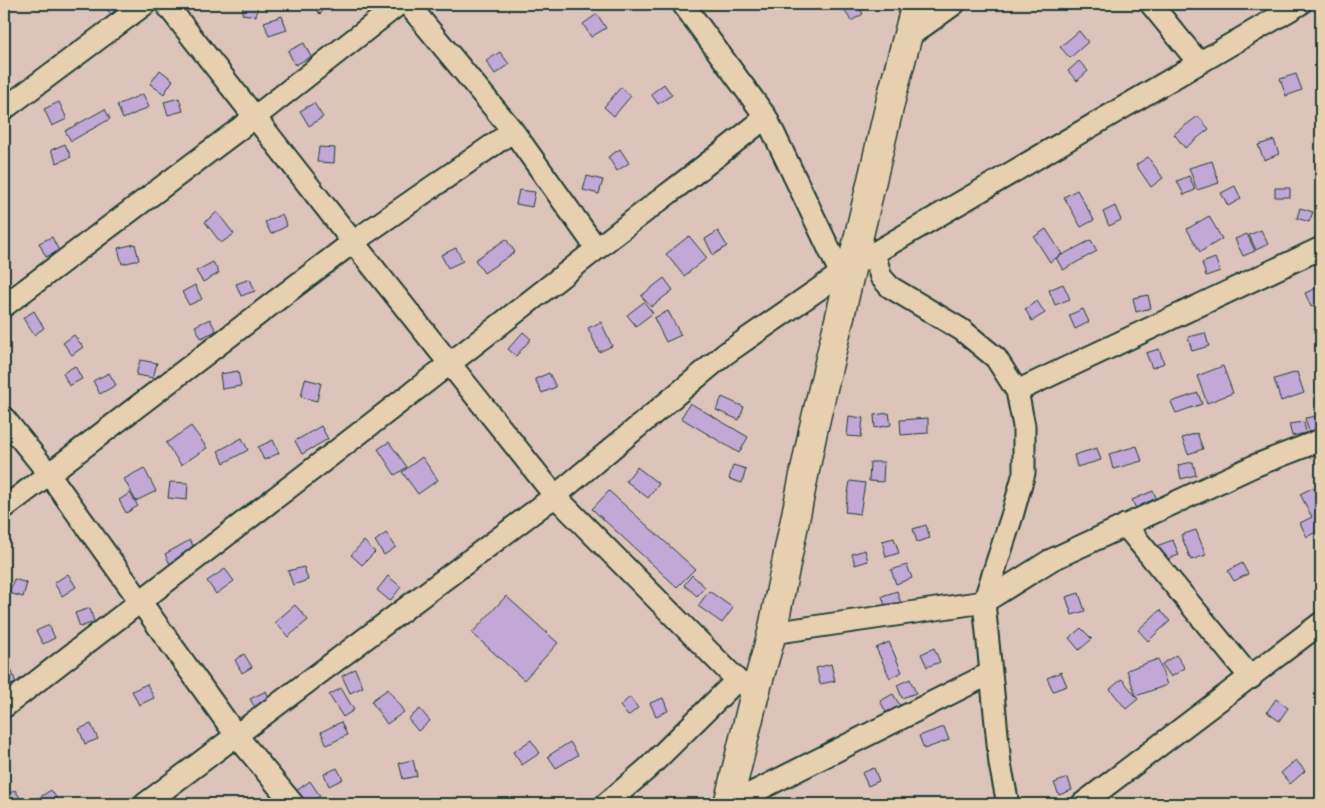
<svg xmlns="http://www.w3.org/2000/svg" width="1325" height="808" font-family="'Playpen Sans',sans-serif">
<rect width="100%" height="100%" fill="#dcc4bb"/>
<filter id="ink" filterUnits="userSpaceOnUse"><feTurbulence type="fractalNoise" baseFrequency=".02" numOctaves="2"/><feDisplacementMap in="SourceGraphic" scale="10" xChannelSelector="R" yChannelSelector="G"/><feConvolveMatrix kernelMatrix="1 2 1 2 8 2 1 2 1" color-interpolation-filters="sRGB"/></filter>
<g filter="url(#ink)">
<path fill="#c1a8d6" stroke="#1f3d34" d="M103,4H122L111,14L102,5Z
M243,4H258L256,16L242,14Z
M310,4H330L320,14Z
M841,4H857L863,14L851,21Z
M859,4H876L877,6L861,10Z
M597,14L606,28L591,37L583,24Z
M282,16L287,30L269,36L264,22Z
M1079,31L1088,42L1070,58L1060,47Z
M304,43L311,57L295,65L288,51Z
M500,52L509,64L495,74L486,61Z
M1079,61L1088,71L1077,81L1068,71Z
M160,70L173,80L164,94L150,84Z
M1296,74L1302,90L1286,96L1280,79Z
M664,84L672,95L658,104L651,94Z
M621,87L631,96L614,116L604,107Z
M143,94L149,107L123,119L117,105Z
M179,98L183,111L168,115L164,102Z
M59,102L67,119L52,126L44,109Z
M314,103L323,117L309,126L300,111Z
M105,109L110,119L71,141L65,131Z
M1198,116L1209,129L1185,148L1174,134Z
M1274,140L1279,154L1264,160L1258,145Z
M65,144L71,157L57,163L51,150Z
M319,147L335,148L334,163L317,162Z
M620,149L629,163L617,171L608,157Z
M1148,157L1163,178L1151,187L1136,165Z
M1212,161L1219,183L1197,190L1189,168Z
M587,176L603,180L599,194L583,190Z
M1189,176L1195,190L1184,195L1177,181Z
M1235,186L1241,199L1228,206L1221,193Z
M1275,188H1290V197H1275Z
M519,190L535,192L532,207L516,204Z
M1077,190L1094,220L1081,227L1064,197Z
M1115,206L1121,220L1109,226L1103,212Z
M1300,208L1313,212L1309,222L1297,218Z
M217,212L234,234L221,243L205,222Z
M282,214L287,226L271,234L265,222Z
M1209,216L1222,239L1200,252L1187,229Z
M1046,229L1062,254L1050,262L1034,237Z
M1261,230L1268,244L1256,250L1249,235Z
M718,231L727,246L713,255L705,239Z
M1247,234L1255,251L1243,256L1235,239Z
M689,236L707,258L684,276L666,254Z
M52,237L59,251L46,257L39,243Z
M506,239L515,252L484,273L475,260Z
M1091,240L1097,251L1063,270L1056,258Z
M135,244L139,260L122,264L118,248Z
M456,248L463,261L448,268L441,255Z
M1215,258L1220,271L1206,276L1202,263Z
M213,262L219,273L203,282L196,271Z
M664,278L673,290L651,307L641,296Z
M250,279L255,291L241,296L236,284Z
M1063,284L1070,299L1055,305L1049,290Z
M195,285L202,299L189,305L182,292Z
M1319,287L1321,293V303L1311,307L1305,293Z
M1148,295L1151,308L1136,312L1133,298Z
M1037,301L1045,313L1032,321L1025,309Z
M644,302L653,313L636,326L627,315Z
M1083,309L1089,322L1075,329L1069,315Z
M34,311L44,328L34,335L23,318Z
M668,311L681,335L666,342L654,318Z
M210,319L216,331L201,338L195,326Z
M601,322L612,346L599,352L588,328Z
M523,332L531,339L516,356L508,349Z
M1205,333L1209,346L1192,351L1188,337Z
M74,335L83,347L72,355L63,343Z
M1159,349L1164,363L1152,368L1146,353Z
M140,360L157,363L153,378L136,375Z
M75,366L82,379L69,386L63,373Z
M1223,366L1233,393L1207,403L1197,376Z
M238,371L241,386L222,389L220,374Z
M1297,372L1304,393L1281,401L1274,379Z
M109,373L116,385L100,394L93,381Z
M549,373L556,387L542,393L535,379Z
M305,379L321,383L317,401L301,397Z
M1198,393L1202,404L1176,413L1171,402Z
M722,397L744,407L739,420L716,410Z
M690,403L748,437L739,453L681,418Z
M889,413L891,425L875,428L874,415Z
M849,416L863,418L861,437L847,436Z
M1317,416L1320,430L1309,432L1305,418Z
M928,418V433L901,435L900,420Z
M1304,422L1306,433L1292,436L1289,424Z
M191,426L207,448L181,465L166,443Z
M321,426L328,439L302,454L295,441Z
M1197,433L1203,449L1188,454L1182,438Z
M242,438L248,450L224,463L218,451Z
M273,440L279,453L264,460L258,447Z
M389,442L407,467L395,475L378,449Z
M1137,446L1142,461L1113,469L1109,454Z
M1097,448L1101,460L1077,467L1074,455Z
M422,457L438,480L418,494L402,472Z
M870,462H884L883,482L869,481Z
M1193,462L1196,475L1181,479L1178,465Z
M733,465L746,469L742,483L729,479Z
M637,467L659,484L648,498L626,481Z
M144,468L156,491L136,501L124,479Z
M850,481L865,483L860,514L845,512Z
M170,482L188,483L187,500L168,498Z
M1314,487L1321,500V529L1307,537L1300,523L1312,517L1300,494Z
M609,491L695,569L677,587L592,509Z
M1153,491L1159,504L1138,513L1132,500Z
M130,493L138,506L126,513L119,500Z
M926,525L930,538L917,542L913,529Z
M1196,530L1206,555L1191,560L1181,535Z
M386,533L396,547L384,555L375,541Z
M894,538L899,553L886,557L882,541Z
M190,540L195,549L170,564L165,554Z
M1173,540L1179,555L1154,564L1148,549Z
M364,541L375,552L362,565L351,555Z
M865,550L868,561L855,565L852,554Z
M1242,563L1248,574L1234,581L1228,571Z
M907,565L912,578L896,584L891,570Z
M304,567L308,580L293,585L288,571Z
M225,569L234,581L216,594L207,581Z
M68,574L76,587L62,596L54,583Z
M692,575L705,587L697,596L684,585Z
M388,576L401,587L390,601L377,590Z
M14,579L27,583L23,597L9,593Z
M709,591L733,608L722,623L698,606Z
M897,591L901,604L886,609L882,596Z
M1079,593L1085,611L1072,615L1066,597Z
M506,596L558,643L524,680L472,633Z
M295,605L308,620L288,637L275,622Z
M90,608L94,622L80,627L75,613Z
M1160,610L1170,621L1148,641L1138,630Z
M49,625L55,638L43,644L36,631Z
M1081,628L1092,639L1079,650L1069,638Z
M889,642L902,672L890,678L876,648Z
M934,648L940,662L927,667L921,654Z
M244,654L252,667L242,673L235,660Z
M1176,655L1185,668L1171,677L1162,664Z
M1158,659L1167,685L1136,696L1127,670Z
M831,664L835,681L820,684L816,668Z
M11,669L16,683L4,687V672Z
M355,669L363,687L350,693L342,676Z
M1061,672L1067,686L1053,691L1047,678Z
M910,679L916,693L902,698L897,685Z
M1122,679L1138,699L1126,709L1110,689Z
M147,684L154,698L139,705L132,691Z
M341,688L354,710L343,717L329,695Z
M388,689L404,712L387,724L371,701Z
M266,691L272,704L257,711L250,699Z
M893,694L901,707L887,714L880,701Z
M630,697L638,708L628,716L620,706Z
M663,698L668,711L656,716L650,703Z
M1276,699L1288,708L1279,721L1267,712Z
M420,709L430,721L418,731L408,719Z
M341,722L347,735L327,745L321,732Z
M91,724L98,739L85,744L79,729Z
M944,727L949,740L924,749L919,736Z
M531,740L540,753L522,765L513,752Z
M570,742L578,755L556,768L548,756Z
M413,760L417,776L403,779L399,763Z
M1296,760L1305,771L1290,784L1281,773Z
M337,768L343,779L329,786L324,774Z
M874,768L879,781L868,786L862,773Z
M1068,778L1072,790L1059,795L1054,783Z
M310,781L320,796L307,804H299L292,794Z
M15,790L23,802L19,804H4V797Z
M51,790L60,803L36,804L34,801Z"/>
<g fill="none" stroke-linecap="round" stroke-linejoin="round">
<g stroke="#1f3d34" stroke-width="25">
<path id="street" d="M166,4L353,242L555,496L737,680L755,693
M408,4L513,131L597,249
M683,4L766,117L841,274
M1151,4L1199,63
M908,37L954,4
M4,109L145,4
M874,253L881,277L890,287L962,330L996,358L1017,391L1024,426V473L1012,516L984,602L1000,764L1008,804
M4,306L255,117L399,4
M1017,391L1321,248
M4,418L49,474L236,735L293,804
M4,508L353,242L513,131
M1125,525L1251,678
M772,633L984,602L1051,560L1254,466L1321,440
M4,707C200,554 399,405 594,251C651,206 710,163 766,117
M145,804L555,496L725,354L852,266L1300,4
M606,804L647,769L737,680
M730,804L991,673
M1082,804L1321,623"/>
</g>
<g stroke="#1f3d34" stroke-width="31">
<path id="secondary" d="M728,804L755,693L772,633L813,431L892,95L916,4"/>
</g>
<use href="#street" stroke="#e7d0b0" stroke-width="21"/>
<use href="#secondary" stroke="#e7d0b0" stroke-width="28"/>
</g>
</g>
<rect width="1325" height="808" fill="none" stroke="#e7d0b0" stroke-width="20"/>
<rect x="10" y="10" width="1305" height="788" fill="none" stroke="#1f3d34" stroke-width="2" filter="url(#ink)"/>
</svg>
